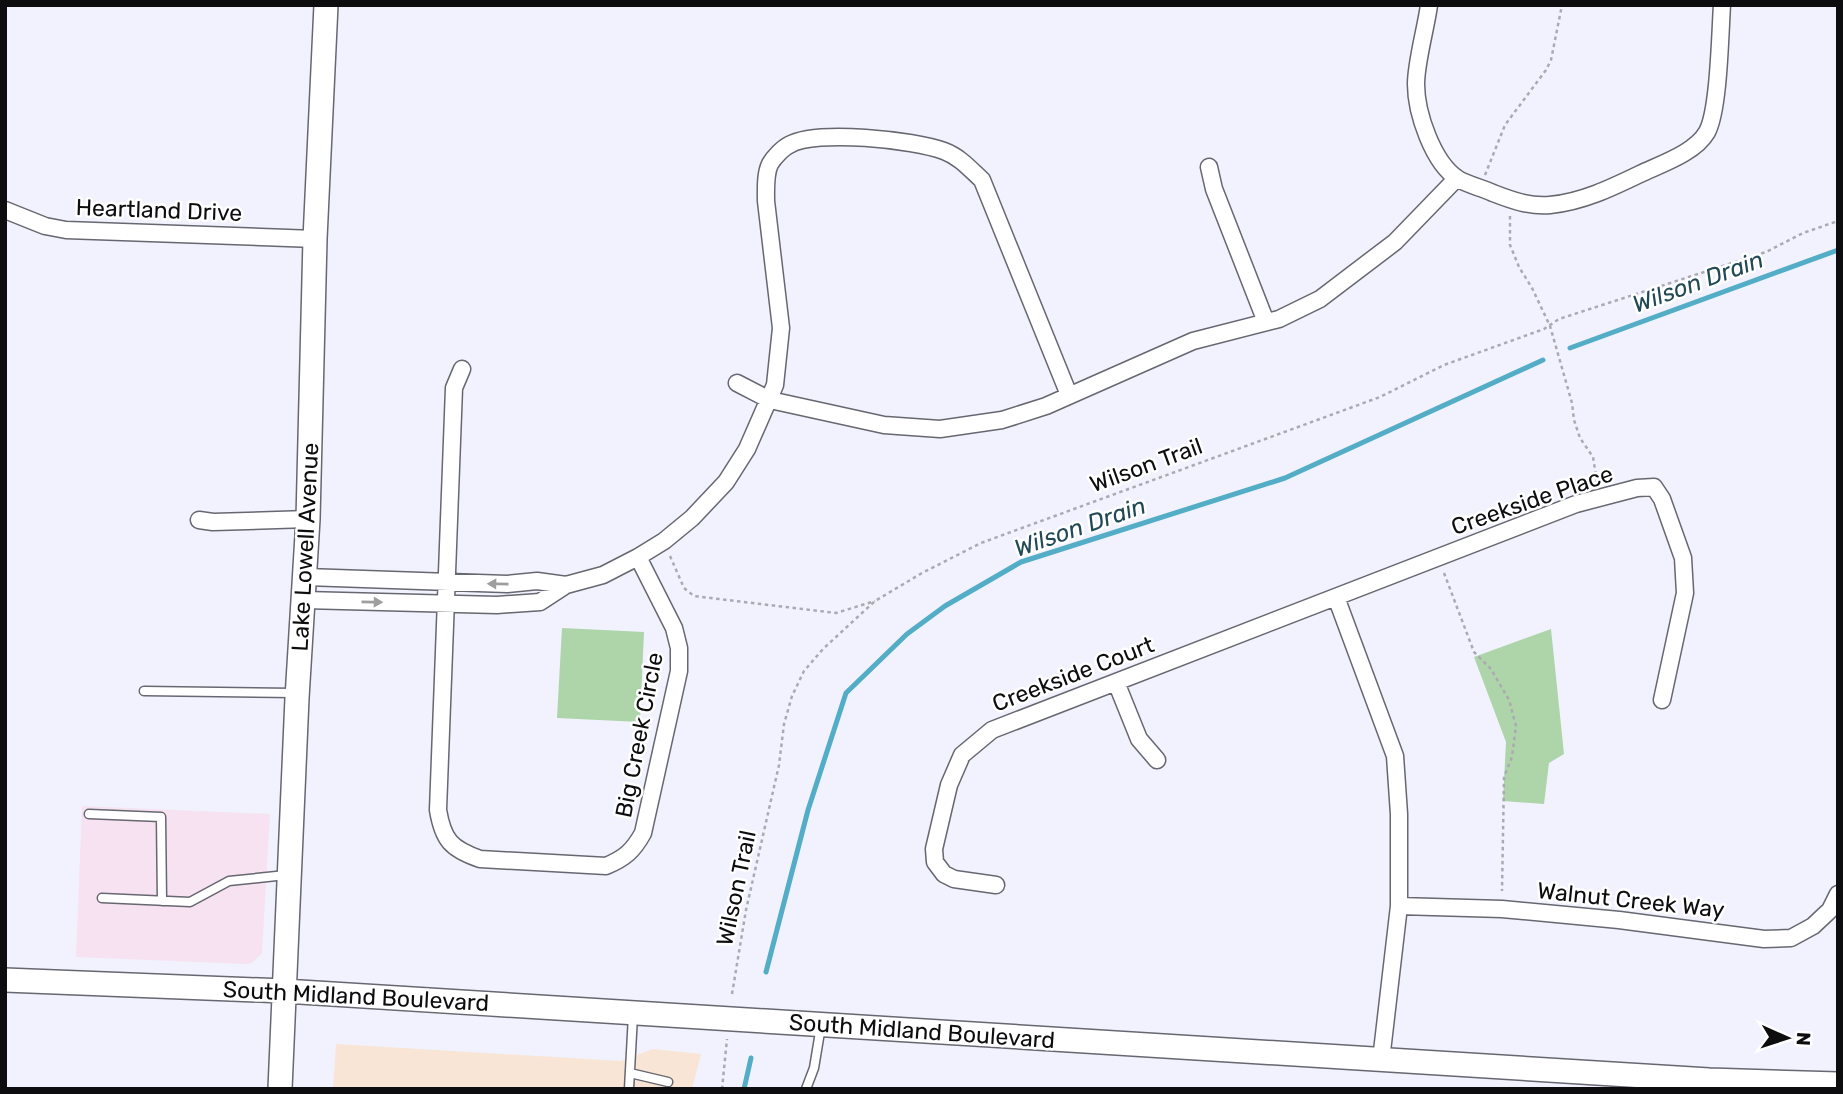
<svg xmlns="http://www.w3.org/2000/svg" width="1843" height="1094" font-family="Rubik,sans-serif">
<rect width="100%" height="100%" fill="#f1f2fd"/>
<path fill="#f6e2f1" d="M82,806L270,814L262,953L252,963L245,964L76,957Z"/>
<path fill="#f8e5d5" d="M336,1044L621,1061L653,1049L701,1054L692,1089H333Z"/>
<path fill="#aed4a9" d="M562,628L644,632L640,722L557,718Z
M1551,629L1564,754L1549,763L1544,804L1503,801L1506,742L1474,657Z"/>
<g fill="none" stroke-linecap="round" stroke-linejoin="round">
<path stroke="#53adc6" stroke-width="5" d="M1570,348L1838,250
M766,972L808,810L846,693L907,634L945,606L1021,562L1285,478L1543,360
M744,1089L751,1058"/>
<g stroke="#666770" stroke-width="11">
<path id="service" d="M144,691L294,693
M89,814L161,817L162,901
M102,898L190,902L229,881L286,875
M630,1073L668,1082
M629,1089L633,1015
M806,1089L814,1068L821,1026"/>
</g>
<g stroke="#666770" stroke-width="19">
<path id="minor" d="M1429,5C1426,28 1416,62 1416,84C1416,113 1433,163 1458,179C1469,185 1482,188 1493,193C1511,200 1530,207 1550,205C1582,202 1611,188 1640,174C1661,164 1695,153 1707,132C1719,110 1720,34 1722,5
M1209,167L1214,189L1266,322
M5,210L45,226L66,230L315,239
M462,369L454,388L438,810C443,840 451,849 480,859L606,866C625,858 633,851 643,833L679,671V648L674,628L638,557
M737,383L770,400L884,425L940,429L1002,420L1046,406L1193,341L1279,319L1320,299L1395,242L1457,178
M199,520L213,522L308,519
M306,577L507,584L537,581L566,585
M1336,597L1395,756L1399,814V906L1381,1060
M304,600L497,605L540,602L566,585L603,575L638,557L664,541L692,518L726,482L747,449L775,385L781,328L766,201C766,190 765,174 770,164C774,157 783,148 789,145C816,129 914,140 944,151C960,157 970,169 982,180L1069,395
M1116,682L1139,739L1157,760
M996,885L954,879L944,874L935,862L934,849L949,785L962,755L992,730L1576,504L1637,488L1654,487L1662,499L1683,558L1685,593L1662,700
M1399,906L1502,909L1619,920L1764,939L1791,938L1813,926L1830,910L1838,894"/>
</g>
<g stroke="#666770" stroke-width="26">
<path id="secondary" d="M5,980L284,991L1709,1080L1838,1084
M280,1089L297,698L308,519L315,239L326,5"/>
</g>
<path stroke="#a9aab2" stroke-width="2.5" stroke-dasharray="3.5 3.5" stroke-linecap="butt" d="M1485,175L1505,125L1546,70L1551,60L1562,5
M1510,216V245L1519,267L1532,288L1550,326L1572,403L1574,420L1580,438L1593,457L1597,482
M670,556L684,588L694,596L836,613L875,601
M1444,573L1474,652L1491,669L1509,700L1516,726L1512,757L1504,777L1502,891
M732,994L746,910L779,765L784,724L792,696L804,671L823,649L875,601L922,573L981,543L1380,397L1444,365L1544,329L1559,319L1766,252L1803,233L1838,221
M722,1089L727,1039"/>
<use href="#service" stroke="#fff" stroke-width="8"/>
<use href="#minor" stroke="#fff" stroke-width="16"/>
<use href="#secondary" stroke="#fff" stroke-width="23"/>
</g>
<defs><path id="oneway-solid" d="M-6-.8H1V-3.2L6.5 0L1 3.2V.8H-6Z" transform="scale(1.75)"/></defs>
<g fill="#9e9e9f">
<use href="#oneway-solid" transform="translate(498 584) rotate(-179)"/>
<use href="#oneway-solid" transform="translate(372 602) rotate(1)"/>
</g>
<g text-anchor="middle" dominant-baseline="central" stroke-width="5" stroke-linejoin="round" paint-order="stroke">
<g font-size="23" fill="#0d0d10" stroke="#fff">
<text transform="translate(159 210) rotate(2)">Heartland Drive</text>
<text transform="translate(1146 465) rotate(-20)">Wilson Trail</text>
<text transform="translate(1532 500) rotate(-19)">Creekside Place</text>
<text transform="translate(305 547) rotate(-87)">Lake Lowell Avenue</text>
<text transform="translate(1073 674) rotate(-21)">Creekside Court</text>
<text transform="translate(639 735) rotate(-79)">Big Creek Circle</text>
<text transform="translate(736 888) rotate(-78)">Wilson Trail</text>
<text transform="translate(1631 900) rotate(6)">Walnut Creek Way</text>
<text transform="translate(356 996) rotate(3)">South Midland Boulevard</text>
<text transform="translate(922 1031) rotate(4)">South Midland Boulevard</text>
</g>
<g font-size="24" font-style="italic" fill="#214955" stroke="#fff">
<text transform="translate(1698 282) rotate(-20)">Wilson Drain</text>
<text transform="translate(1080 527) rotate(-19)">Wilson Drain</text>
</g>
</g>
<rect width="1843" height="1094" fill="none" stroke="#0d0d10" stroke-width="14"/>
<g transform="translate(1787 1038) rotate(93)" stroke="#ffffff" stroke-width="5" paint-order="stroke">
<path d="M0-5L12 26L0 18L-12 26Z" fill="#0d0d10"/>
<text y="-10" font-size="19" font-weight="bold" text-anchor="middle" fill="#0d0d10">N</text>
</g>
</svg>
